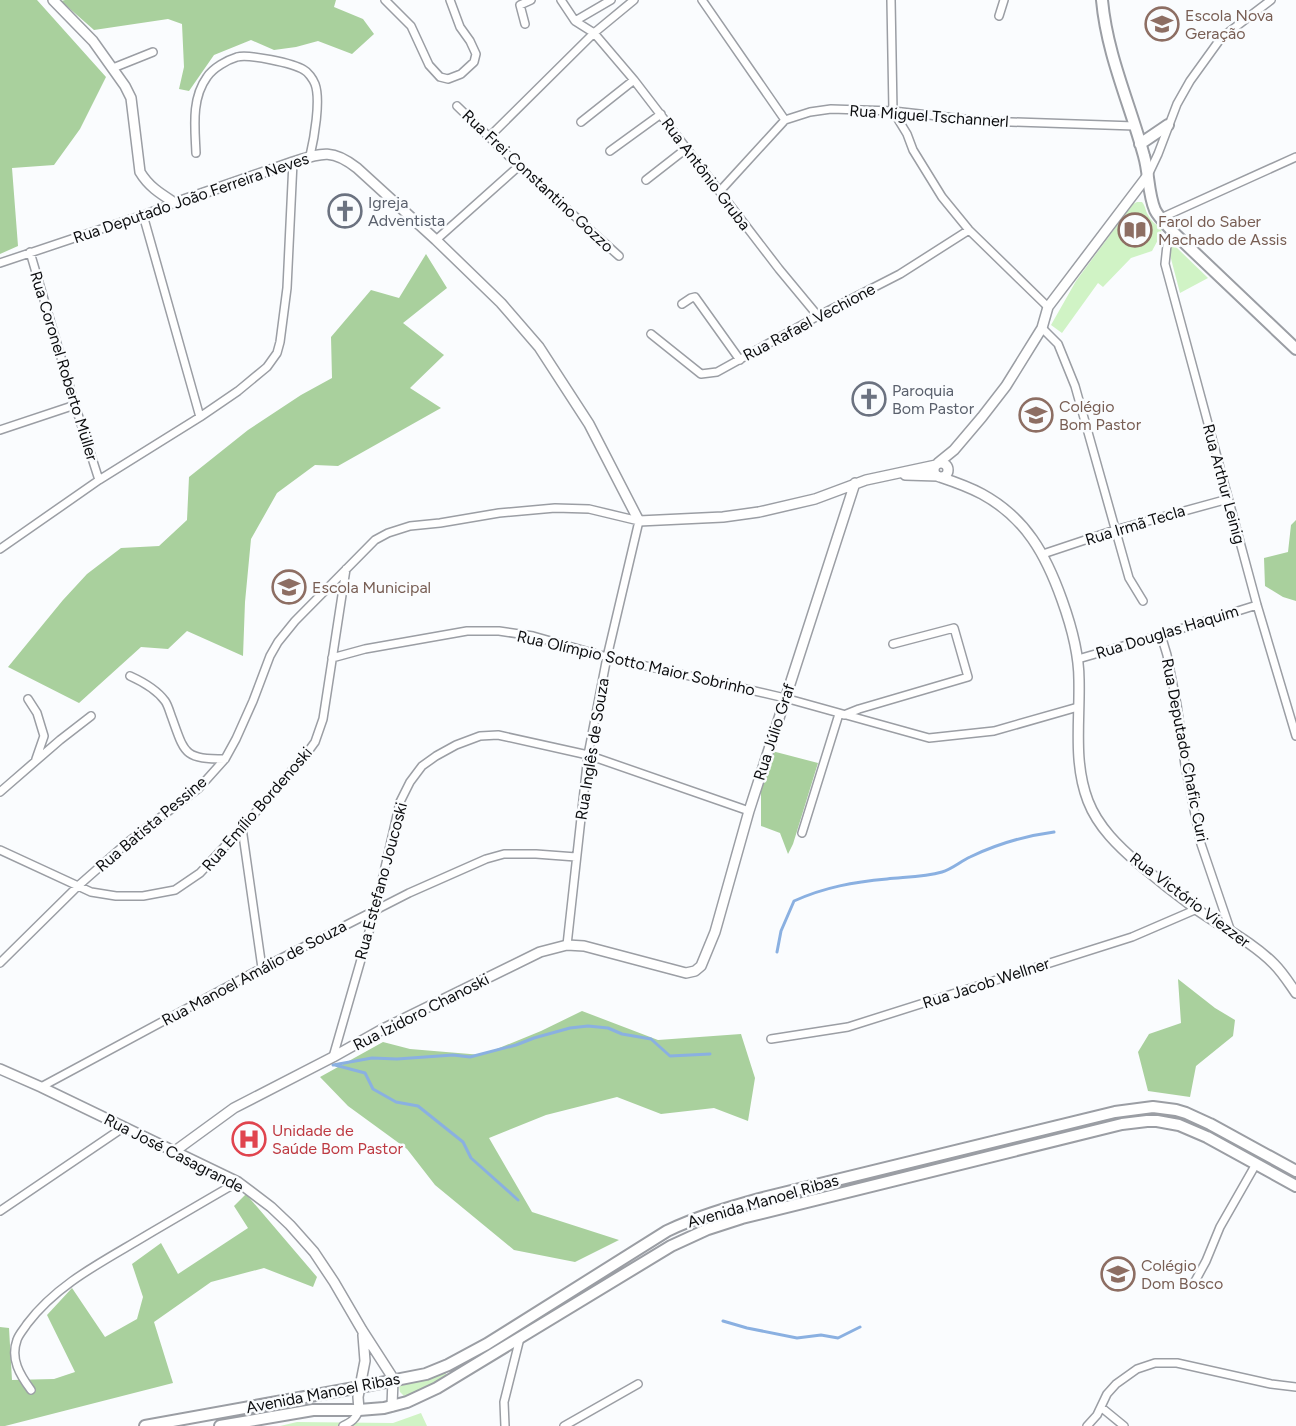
<svg xmlns="http://www.w3.org/2000/svg" width="1296" height="1426" font-family="Figtree,sans-serif">
<rect width="100%" height="100%" fill="#fafcfe"/>
<path fill="#d0f3c5" d="M1137,202H1142C1146,207 1145,210 1148,215C1151,221 1156,225 1162,229L1159,238L1152,251L1131,258L1103,287L1098,283L1062,333L1051,325L1076,281L1133,204Z
M1171,246H1175L1208,278L1180,293L1169,251Z
M445,1372L448,1377L425,1389L404,1396L400,1392L399,1387L402,1384Z
M421,1413L427,1426H280L297,1422L393,1423Z"/>
<path fill="#a9d09d" d="M0,0H37L106,77L80,129L54,165L12,168L18,246L0,254Z
M65,0H336L334,7L363,19L374,34L352,54L318,41L296,47L274,50L251,40L214,55L189,91L179,89L184,67L182,24L168,19L94,30L61,1Z
M426,254L447,288L403,323L444,355L410,388L441,408L338,466L315,465L277,493L251,539L245,602L243,656L187,631L168,649L141,647L79,703L8,667L63,600L87,574L121,548L159,546L187,520L189,477L248,430L301,395L332,378L331,337L371,290L399,298Z
M1296,520V601L1283,597L1265,586L1264,558L1288,552L1291,525Z
M772,751L818,763L793,844L788,854L780,833L761,826V784Z
M1178,979L1215,1008L1235,1020L1233,1036L1196,1066L1190,1097L1148,1091L1138,1052L1149,1034L1181,1023Z
M582,1011L658,1040L741,1034L755,1078L748,1121L714,1108L661,1114L617,1097L546,1115L489,1138L532,1212L619,1240L575,1262L514,1250L435,1185L407,1149L348,1106L320,1077L383,1042L410,1049L482,1055L541,1031Z
M246,1194L317,1277L313,1287L264,1268L211,1282L154,1322L173,1383L5,1426H0V1327L9,1328L12,1380L54,1379L75,1372L47,1315L72,1288L105,1337L137,1319L143,1297L132,1264L161,1243L178,1274L248,1228L234,1206Z"/>
<g fill="none" stroke-linecap="round" stroke-linejoin="round">
<path stroke="#8ab0e1" stroke-width="3" d="M777,952L781,931L794,901C825,887 854,882 887,879C905,877 924,877 942,872C952,869 961,861 970,857C997,844 1024,836 1054,832
M333,1065L372,1058L397,1059L453,1055L470,1057L516,1045L534,1038L570,1028L588,1026L608,1028L622,1034L651,1039L670,1056L710,1054
M335,1065L365,1073L373,1089L396,1102L418,1106L463,1142L471,1158L518,1200
M723,1321L747,1328L797,1338L821,1335L838,1338L860,1327"/>
<g stroke="#9b9ea4" stroke-width="10">
<path id="minor" d="M385,0L411,26L429,65L440,77L448,79L461,74L474,62L476,54L470,41L460,27L450,0
M561,0L575,21L611,0
M702,0L785,120
M891,0L893,111L907,134L913,150L942,197L969,230L1048,307
M999,16L1004,0
M575,21L594,33L634,80L779,269L818,316
M525,24L520,5L531,0
M113,68L153,52
M457,106L519,166L619,256
M581,122L634,80
M489,137L594,33L634,0
M610,151L661,114
M196,153C195,128 191,99 207,77C213,68 227,60 237,57C249,54 293,63 304,70C308,72 313,79 315,84C321,100 314,139 310,156
M1149,173L1158,154L1177,104L1190,81L1221,38L1271,0
M646,180L687,148
M720,191L785,120L810,112L831,109L893,111L982,121L1135,126
M143,215L200,417
M1161,218L1296,157
M1173,232L1167,245L1165,264L1257,605L1296,736
M436,240L519,166
M30,252L75,405L99,480
M0,263L143,215L175,203
M682,304L691,298L695,297L740,360
M1042,328L1058,344L1075,386L1129,578L1143,601
M651,334L701,374L717,372L818,316L900,274L969,230
M0,430L75,405
M0,549L99,480L200,417L238,391L267,367L277,353L280,342L287,288L293,162
M1043,554L1115,530L1228,499
M1161,635L1167,655L1177,705L1185,765L1201,844L1231,932
M332,658L365,649L467,631H499L533,636L607,657L785,698L929,738L994,731L1078,707
M1078,659L1161,635L1257,605
M130,676C141,681 157,690 165,701C168,705 170,713 172,718C185,754 184,759 225,759
M28,699L37,713L44,736L36,759
M844,715L859,709L968,677L954,628L893,644
M0,792L60,740L91,716
M242,828L262,968
M802,833L839,714
M0,850L91,892L116,896H143L175,890L200,873L242,828L307,753L315,742L323,719L346,569
M0,963L78,886L128,842L199,788L225,759L236,739L253,701L270,656L278,642L295,621L375,540L388,533L410,526L440,523L499,513L555,508L589,509L639,521L607,657L588,755L567,945
M771,1039L848,1027L1132,937L1197,909
M333,1057L375,911L400,802L410,782L422,766L436,756L456,745L480,736L498,735L588,755L749,811
M41,1087L262,968L409,893L486,859L504,854H536L576,857
M0,1211L124,1127
M1193,1285L1206,1261L1220,1227L1256,1164
M31,1390C20,1375 10,1359 17,1340C19,1334 24,1329 27,1324C58,1283 104,1261 147,1235C178,1217 208,1199 238,1182
M1102,1408L1124,1426
M343,1426C351,1422 356,1419 359,1410
M505,1426L504,1402L520,1338
M564,1426L638,1384
M1087,1426L1097,1415L1107,1394L1116,1384L1137,1369L1155,1363H1177L1271,1384L1296,1387"/>
</g>
<g stroke="#9b9ea4" stroke-width="12">
<path id="tertiary" d="M53,0L93,41L125,86L131,98L140,172C149,187 161,194 175,203L293,162C321,153 332,148 357,168L436,240L501,303L539,347L589,424L639,521L723,517L759,512L815,499L866,480L936,465
M938,463L954,450L982,417L1006,386L1042,328L1048,307L1148,175
M934 470a7 7 0 1 1 14 0a7 7 0 1 1-14 0Z
M905,475L938,476
M940,477C955,482 969,487 982,494C1026,518 1046,555 1062,600C1071,625 1079,653 1079,680C1080,721 1073,762 1088,801C1098,827 1119,847 1139,864C1158,880 1177,895 1196,909C1222,927 1252,942 1274,964C1283,973 1289,983 1296,993
M0,1069L41,1087L238,1182L271,1207L290,1225L314,1252L334,1282L362,1330L391,1375L393,1380L392,1406
M175,1151L234,1108L333,1057L381,1030L540,952L567,945L584,946L686,973L695,971L701,966L715,932L749,811L855,483
M359,1410L358,1397L365,1361L363,1335"/>
</g>
<g stroke="#9b9ea4" stroke-width="14">
<path id="secondary" d="M1102,0C1107,55 1130,104 1144,156C1149,173 1148,194 1155,210C1159,218 1167,225 1173,232L1296,349
M1140,144L1168,125"/>
</g>
<g stroke="#9b9ea4" stroke-width="14">
<path id="primary" d="M145,1426L360,1387L426,1374L448,1365L487,1344L667,1231C696,1217 727,1208 759,1199L1115,1112L1153,1107L1176,1110L1186,1113L1210,1124L1296,1171
M220,1426L313,1410H359L384,1408L407,1402L437,1388L671,1246L708,1229L742,1218L1122,1124L1147,1121H1157L1179,1125L1207,1137L1296,1186"/>
</g>
<use href="#minor" stroke="#fff" stroke-width="7"/>
<use href="#tertiary" stroke="#fff" stroke-width="9"/>
<use href="#secondary" stroke="#fff" stroke-width="10"/>
<use href="#primary" stroke="#fff" stroke-width="10"/>
</g>
<defs>
<g id="school-ring" transform="scale(1.725)"><circle r="9.5" fill="#fafcfe" stroke="#8d6e63" stroke-width="1.5"/><path d="M0-5L7-2L0 1L-7-2ZM-4 1L0 2.5L4 1V4Q0 6-4 4Z" fill="#8d6e63"/></g>
<g id="church-ring" transform="scale(1.725)"><circle r="9.5" fill="#fafcfe" stroke="#6b7280" stroke-width="1.5"/><path d="M-1.2-6h2.4v3.5h3.3v2.4h-3.3V6h-2.4V-.1h-3.3v-2.4h3.3Z" fill="#6b7280"/></g>
<g id="library-ring" transform="scale(1.725)"><circle r="9.5" fill="#fafcfe" stroke="#8d6e63" stroke-width="1.5"/><path d="M-6-4Q-3-5.5-.7-3.5V5Q-3 3-6 4ZM6-4Q3-5.5 .7-3.5V5Q3 3 6 4Z" fill="#8d6e63"/></g>
<g id="university-ring" transform="scale(1.725)"><circle r="9.5" fill="#fafcfe" stroke="#8d6e63" stroke-width="1.5"/><path d="M0-5L7-2L0 1L-7-2ZM-4 1L0 2.5L4 1V4Q0 6-4 4Z" fill="#8d6e63"/></g>
<g id="hospital-ring" transform="scale(1.725)"><circle r="9.5" fill="#fafcfe" stroke="#e0444e" stroke-width="1.5"/><path d="M-5-5h3v3.5h4V-5h3V5h-3V1.5h-4V5h-3Z" fill="#e0444e"/></g>
</defs>
<g fill-rule="evenodd">
<use href="#school-ring" x="1162" y="24"/>
<use href="#church-ring" x="345" y="211"/>
<use href="#library-ring" x="1135" y="230"/>
<use href="#church-ring" x="869" y="399"/>
<use href="#university-ring" x="1036" y="415"/>
<use href="#school-ring" x="289" y="587"/>
<use href="#hospital-ring" x="249" y="1139"/>
<use href="#school-ring" x="1118" y="1274"/>
</g>
<g text-anchor="middle" dominant-baseline="central" stroke-width="5" stroke-linejoin="round" paint-order="stroke">
<g font-size="16" fill="#785e54" stroke="#fafcfe" text-anchor="start">
<text x="1185" y="15">Escola Nova<tspan x="1185" dy="18">Geração</tspan></text>
<text x="1158" y="221">Farol do Saber<tspan x="1158" dy="18">Machado de Assis</tspan></text>
<text x="1059" y="406">Colégio<tspan x="1059" dy="18">Bom Pastor</tspan></text>
<text x="312" y="587">Escola Municipal</text>
<text x="1141" y="1265">Colégio<tspan x="1141" dy="18">Dom Bosco</tspan></text>
</g>
<g font-size="16" fill="#0c0d0f" stroke="#fafcfe">
<text transform="translate(929 116) rotate(4)">Rua Miguel Tschannerl</text>
<text transform="translate(706 174) rotate(53)">Rua Antônio Gruba</text>
<text transform="translate(538 181) rotate(43)">Rua Frei Constantino Gozzo</text>
<text transform="translate(191 198) rotate(-19)">Rua Deputado João Ferreira Neves</text>
<text transform="translate(809 322) rotate(-28)">Rua Rafael Vechione</text>
<text transform="translate(64 366) rotate(73)">Rua Coronel Roberto Müller</text>
<text transform="translate(1224 484) rotate(75)">Rua Arthur Leinig</text>
<text transform="translate(1135 525) rotate(-17)">Rua Irmã Tecla</text>
<text transform="translate(1167 632) rotate(-17)">Rua Douglas Haquim</text>
<text transform="translate(636 663) rotate(13)">Rua Olímpio Sotto Maior Sobrinho</text>
<text transform="translate(774 732) rotate(-72)">Rua Júlio Graf</text>
<text transform="translate(592 749) rotate(-81)">Rua Inglês de Souza</text>
<text transform="translate(1185 750) rotate(79)">Rua Deputado Chafic Curi</text>
<text transform="translate(257 809) rotate(-49)">Rua Emílio Bordenoski</text>
<text transform="translate(151 824) rotate(-40)">Rua Batista Pessine</text>
<text transform="translate(381 881) rotate(-75)">Rua Estefano Joucoski</text>
<text transform="translate(1190 900) rotate(37)">Rua Victório Viezzer</text>
<text transform="translate(254 973) rotate(-28)">Rua Manoel Amálio de Souza</text>
<text transform="translate(986 983) rotate(-18)">Rua Jacob Wellner</text>
<text transform="translate(421 1012) rotate(-27)">Rua Izidoro Chanoski</text>
<text transform="translate(174 1153) rotate(27)">Rua José Casagrande</text>
<text transform="translate(763 1201) rotate(-16)">Avenida Manoel Ribas</text>
<text transform="translate(323 1393) rotate(-11)">Avenida Manoel Ribas</text>
</g>
<g font-size="16" fill="#5b616d" stroke="#fafcfe" text-anchor="start">
<text x="368" y="202">Igreja<tspan x="368" dy="18">Adventista</tspan></text>
<text x="892" y="390">Paroquia<tspan x="892" dy="18">Bom Pastor</tspan></text>
</g>
<g font-size="16" fill="#be3a42" stroke="#fafcfe" text-anchor="start">
<text x="272" y="1130">Unidade de<tspan x="272" dy="18">Saúde Bom Pastor</tspan></text>
</g>
</g>
</svg>
